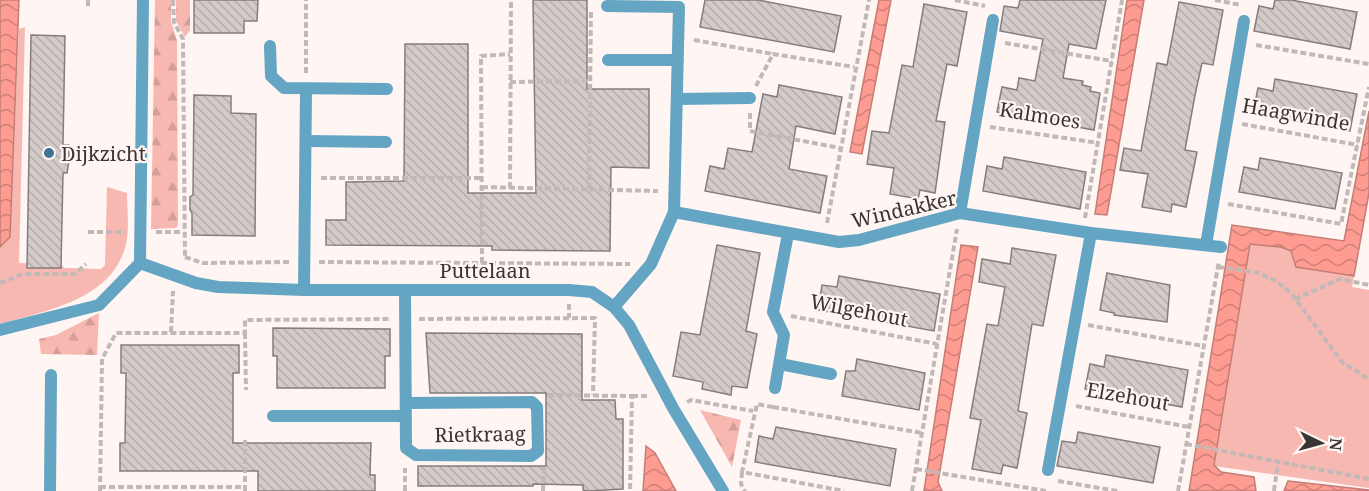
<svg xmlns="http://www.w3.org/2000/svg" width="1369" height="491" font-family="'Noto Serif',serif">
<defs>
<pattern id="forest-firs" width="22" height="20" patternUnits="userSpaceOnUse" patternTransform="scale(1.5)"><rect width="22" height="20" fill="#f7b8b1"/><path d="M5 1l3.5 6h-7zM16 11l3.5 6h-7z" fill="#d49f99"/></pattern>
<pattern id="water-waves" width="16" height="10" patternUnits="userSpaceOnUse" patternTransform="scale(1.5)"><rect width="16" height="10" fill="#ff9c91"/><path d="M0 5q4-4 8 0t8 0" fill="none" stroke="#cf8077"/></pattern>
<pattern id="building-back-hatch" width="6" height="6" patternUnits="userSpaceOnUse" patternTransform="scale(1.5)"><rect width="6" height="6" fill="#d3cac9"/><path d="M-1 5l2 2M0 0l6 6M5-1l2 2" fill="none" stroke="#b6aead"/></pattern>
</defs>
<rect width="100%" height="100%" fill="#fff5f3"/>
<path fill="#f7b8b1" d="M25,27L19,263L61,264L64,268L101,269L105,265L107,187L127,193C127,210 130,232 125,248C110,300 45,311 0,324V247L10,237L19,29Z
M1250,244L1281,247L1291,252L1296,267L1354,276L1352,287L1369,290V488L1214,466Z"/>
<path fill="url(#forest-firs)" d="M155,0H171V21L177,41L178,225L176,228L151,229Z
M176,0H190V30L185,37L176,21Z
M99,313L97,355L41,354L39,339L56,335Z
M700,410L741,420L732,467Z"/>
<path fill="url(#water-waves)" stroke="#c47d75" stroke-width="1.5" d="M0,0H19L10,237L0,247Z
M879,0H891L862,154L850,152Z
M1127,0H1144L1107,215L1095,214Z
M1369,111V193L1354,276L1296,267L1291,251L1281,247L1250,244L1214,465L1221,472L1254,477L1256,491H1189L1232,225L1344,241Z
M961,245L978,247L938,482L942,491H924Z
M646,446L655,453L676,491H643Z
M1288,481L1369,490V491H1284Z"/>
<path fill="url(#building-back-hatch)" stroke="#867d7c" stroke-width="1.5" d="M194,0H258L257,21H244V33H194Z
M533,0H587V89H649V168L611,167L610,251L492,250V246L326,245V220H346V182L404,181L405,44H468V193H536Z
M705,0H758L841,16L834,52L700,27Z
M1020,0H1106L1096,49L1069,44L1063,78L1083,81L1082,85L1091,87L1090,91L1100,93L1094,130L997,112L1002,87L1017,90L1019,78L1035,81L1043,39L1000,31L1004,6L1018,8Z
M1275,0H1291L1357,12L1350,49L1254,31L1259,6L1273,9Z
M1179,2L1223,10L1213,65L1202,63L1195,95L1185,150L1197,152L1186,207L1172,204L1171,212L1142,207L1148,174L1120,170L1124,148L1141,151L1157,63L1167,65Z
M924,4L967,12L957,66L947,64L936,121L945,122L935,193L920,190L918,199L890,194L894,168L867,164L872,131L889,133L902,65L913,67Z
M31,35L65,36L63,145H69V161L67,173H63L61,268H27Z
M1275,79L1357,94L1350,131L1253,113L1258,88L1273,91Z
M779,85L842,97L835,134L796,126L789,169L827,176L820,213L705,191L710,166L724,169L728,148L752,152L763,94L777,97Z
M194,95L231,96V113L256,114L255,236L192,235V213L190,210V197L193,195Z
M1004,157L1086,172L1080,209L983,191L987,166L1002,169Z
M1260,158L1342,173L1335,209L1239,192L1244,167L1258,170Z
M717,245L760,253L746,331L757,334L747,388L732,386L731,395L702,389L703,382L673,376L681,332L700,335Z
M1012,248L1056,255L1043,326L1032,324L1018,411L1027,413L1017,468L1003,465L1001,474L972,469L981,420L970,418L987,324L998,326L1005,287L979,282L982,259L1010,264Z
M1107,273L1170,285L1167,322L1114,315V313L1100,310Z
M839,276L940,294L934,331L818,310L822,285L837,287Z
M273,328L390,329V356H385V388H277V356H273Z
M426,333L582,334V400H615L616,419H623V489L588,491L583,490V485L533,484V486H418V466H546V393H430Z
M121,345H239V373H233V443H371L370,475H375V491H258V471H120V443H125L126,373H121Z
M1106,355L1188,370L1182,407L1085,389L1090,364L1104,367Z
M857,359L925,373L919,410L842,396L846,371H855Z
M776,427L896,449L890,486L755,462L759,436L773,439Z
M1078,432L1160,447L1153,483L1057,466L1062,441L1076,443Z"/>
<g fill="none" stroke-linecap="round" stroke-linejoin="round">
<path stroke="#c1b9b7" stroke-width="4" stroke-dasharray="6 3" stroke-linecap="butt" d="M88,0V9
M173,0L174,22L183,39L185,259
M955,0L985,6
M1215,0L1241,5
M694,40L773,54
M1005,43L1112,61
M1256,45L1369,64
M306,73V0
M510,82L590,81
M756,86L773,54L854,67
M750,113V131L840,148
M1242,124L1358,145
M990,127L1099,143
M321,178H482
M482,187L658,191
M510,188L511,0
M589,189L591,10
M1228,204L1341,224L1369,87
M1085,218L1122,0
M827,223L869,0
M88,232H125
M156,232H182
M185,257L203,263L291,262
M319,262L630,264
M482,263L481,56L510,54
M1218,267L1259,273L1276,281L1291,293L1342,362L1369,379
M0,283L23,274H75L86,264
M1295,299L1340,279L1369,285
M569,304V318
M791,316L937,344
M419,319L595,318L593,395
M1088,325L1203,346
M171,332L173,291
M245,333L246,390
M548,395L632,396L630,491
M632,396H649
M687,402L691,400L753,411
M1076,406L1189,427
M773,407L757,404L742,472L844,491
M773,407L922,433
M1186,444L1369,479
M916,469L1046,491
M742,472L741,484L745,491
M1058,481L1118,491
M100,487H245
M100,491L102,359L116,333H245V320L390,319
M245,491V438
M405,491V468
M543,491L544,465
M912,491L957,229
M1178,491L1219,261
M1274,491L1278,463"/>
<path stroke="#63a5c3" stroke-width="12" d="M270,46L271,76L284,88L387,89
M307,141L386,142"/>
<path stroke="#63a5c3" stroke-width="12" d="M607,6L679,7L674,212
M608,60H678
M677,99L750,98
M960,213L993,20
M1206,245L1244,21
M304,290L306,89
M405,290L406,448L416,455L531,456L538,451L537,407L532,402L406,403
M614,307L651,264L674,212L839,242L859,240L960,213L1091,233L1221,247
M780,364L831,374
M775,388L784,335L773,312L788,234
M273,416H405
M1048,470L1091,233
M50,491L51,375"/>
<path stroke="#63a5c3" stroke-width="12" d="M140,263L196,283L218,287L304,290H569L592,292L614,307L629,325L673,408L723,491
M0,330L99,305L140,263L143,0"/>
</g>
<circle fill="#3c758f" stroke="#fff5f3" stroke-width="2" cx="49" cy="153" r="6"/>
<g text-anchor="middle" dominant-baseline="central" stroke-width="4.5" stroke-linejoin="round" paint-order="stroke">
<g font-size="20" fill="#393534" stroke="#fff5f3">
<text transform="translate(1296 114) rotate(10)">Haagwinde</text>
<text transform="translate(1040 115) rotate(9)">Kalmoes</text>
<text transform="translate(904 209) rotate(-13)">Windakker</text>
<text x="485" y="270">Puttelaan</text>
<text transform="translate(859 310) rotate(11)">Wilgehout</text>
<text transform="translate(1128 396) rotate(10)">Elzehout</text>
<text transform="translate(480 434) rotate(-1)">Rietkraag</text>
</g>
<g font-size="20" fill="#393534" stroke="#fff5f3" text-anchor="start">
<text x="61" y="153">Dijkzicht</text>
</g>
</g>
<g transform="translate(1321 443) rotate(95)" stroke="#fff5f3" stroke-width="4.5" paint-order="stroke">
<path d="M0-4.5L10 22L0 15L-10 22Z" fill="#393534"/>
<text y="-9" font-size="16" font-weight="bold" text-anchor="middle" fill="#393534">N</text>
</g>
</svg>
